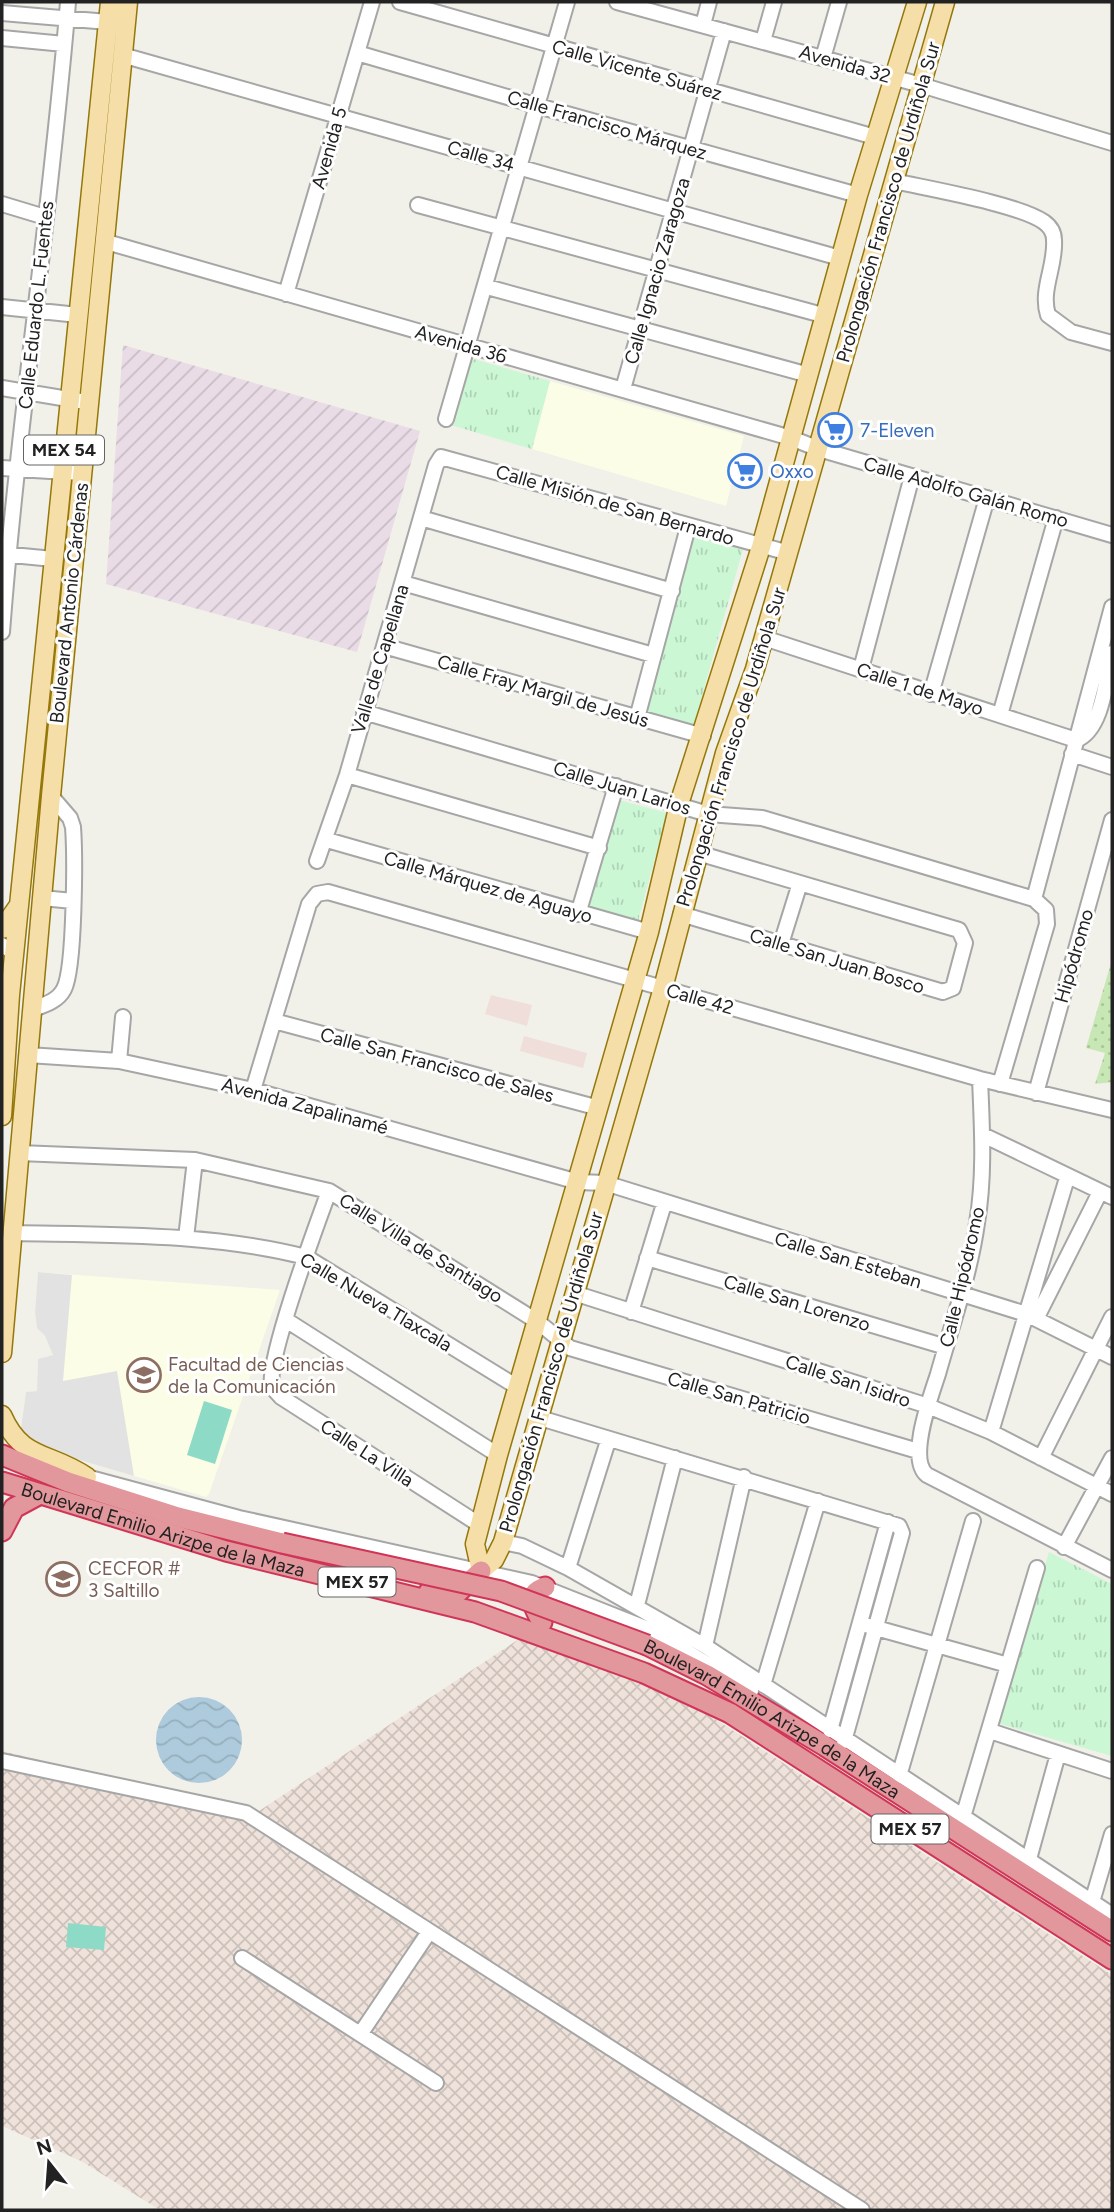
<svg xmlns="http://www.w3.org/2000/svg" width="1114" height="2212" font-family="Figtree,sans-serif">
<defs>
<pattern id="industrial-furrows" width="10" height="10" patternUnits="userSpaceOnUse" patternTransform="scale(1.75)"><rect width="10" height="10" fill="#eadce6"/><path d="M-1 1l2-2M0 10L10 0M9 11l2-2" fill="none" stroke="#c8bcc5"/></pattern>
<pattern id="military-cross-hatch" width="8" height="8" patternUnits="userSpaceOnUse" patternTransform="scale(1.75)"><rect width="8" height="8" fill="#eee2da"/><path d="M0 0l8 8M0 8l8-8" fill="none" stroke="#ccc2bb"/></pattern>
<pattern id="grass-dots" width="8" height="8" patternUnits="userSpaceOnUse" patternTransform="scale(1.75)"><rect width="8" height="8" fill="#c7e7b4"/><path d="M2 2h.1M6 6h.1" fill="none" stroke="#abc69a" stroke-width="1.8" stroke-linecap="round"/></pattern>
<pattern id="park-tufts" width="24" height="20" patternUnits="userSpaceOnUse" patternTransform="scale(1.75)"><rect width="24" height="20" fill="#cbf7d4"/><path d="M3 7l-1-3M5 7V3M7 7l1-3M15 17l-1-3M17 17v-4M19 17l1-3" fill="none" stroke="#aed3b6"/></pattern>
<pattern id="water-waves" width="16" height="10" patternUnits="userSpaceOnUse" patternTransform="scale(1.75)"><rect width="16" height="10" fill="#adcbdc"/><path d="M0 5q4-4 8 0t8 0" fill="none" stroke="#95aebc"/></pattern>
</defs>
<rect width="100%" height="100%" fill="#f1f0e9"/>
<path fill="#f0deda" d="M491,995L532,1005L527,1026L485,1014Z
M524,1036L587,1053L583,1068L520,1051Z"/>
<path fill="url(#industrial-furrows)" d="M123,345L420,431L357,652L106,584Z"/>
<path fill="#fbfde6" d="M550,381L744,436L726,506L532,449Z
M38,1272L280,1290L209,1494L206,1497L19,1442L26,1392L37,1391L38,1359L53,1355L45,1336L37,1328L35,1312Z"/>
<path fill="url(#military-cross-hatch)" d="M522,1637L684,1699L1112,1975V2210H160L81,2161L2,2126V1751L256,1813Z"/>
<path fill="url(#grass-dots)" d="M1112,960V1082L1095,1084L1105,1053L1086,1048Z"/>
<path fill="url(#park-tufts)" d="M470,358L550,381L532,449L451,425Z
M691,537L743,549L693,728L641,713Z
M615,799L667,813L638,921L584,905Z
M1049,1552L1112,1584V1756L997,1723Z"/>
<path fill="#8ddac6" d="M204,1401L232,1410L215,1464L187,1455Z
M68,1923L106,1927L104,1950L66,1947Z"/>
<path fill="#e2e2e2" d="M38,1272L72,1275L63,1381L117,1371L134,1476L19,1442L26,1392L37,1391L38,1359L53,1355L45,1336L37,1328L35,1312Z"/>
<path fill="url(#water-waves)" d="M156 1740a43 43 0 1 1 86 0a43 43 0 1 1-86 0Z"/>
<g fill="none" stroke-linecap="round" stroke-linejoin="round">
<g stroke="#a6a6a6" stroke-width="18">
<path id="minor" d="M400,2L875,137
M617,2L921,85L1112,143
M2,13L108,22
M703,25L709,2
M2,38L64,44
M763,41L774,2
M357,53L538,106L858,195
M122,55L840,258
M823,58L839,2
M894,181C929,189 1018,204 1044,222C1051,227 1054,233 1054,240C1056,266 1040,290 1048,315L1071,332L1112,343
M2,204L45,217
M418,205L826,316
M103,241L791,438L819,449L1112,535
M487,287L809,375
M286,294L372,2
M2,307L78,315
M2,388L80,401
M623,389L724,31
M446,419L567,2
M2,468L82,473
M421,518L672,591
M2,554L53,559
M403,583L653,655
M2,632C18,421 51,212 68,2
M764,638L1076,740
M384,646L703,736
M861,669L912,476
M931,694L987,498
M364,712L708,814L762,818L1034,899L1046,910L1047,924L1000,1084
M1000,715L1056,518
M637,718L688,527
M1076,740C1103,730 1106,678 1112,653
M1072,754L1112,767
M347,775L599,848
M327,840L649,932
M317,861L347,775L436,465L441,457L789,553
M42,898L73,901
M1034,899L1112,607
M578,914L616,786
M681,914L943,992L953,988L965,943L959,930L698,853
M781,944L800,883
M2,945L14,953
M33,1009C44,1005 58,1001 64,989C75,968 75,854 73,827L70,818L51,796
M274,1021L599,1108
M28,1055L119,1061L253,1090L578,1182L605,1183L1026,1314L1112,1357
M119,1061L123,1017
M980,1079C982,1127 985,1175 977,1223C970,1274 952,1324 938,1374C931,1396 907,1459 927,1475L1112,1570
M253,1090L309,904L317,894L328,892L980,1079L1112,1110
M1036,1093L1112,820
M983,1135L1112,1197
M19,1153L195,1160L329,1191L538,1322L570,1348L918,1451
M329,1191C317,1224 266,1361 272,1387L281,1397L480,1525
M14,1233C112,1235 211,1233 306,1257L519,1388
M186,1238L195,1160
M647,1258L946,1347
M574,1293L928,1406L991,1432L1112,1494
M631,1312L664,1204
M1036,1319L1100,1192
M286,1320L498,1455
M540,1418L899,1526L902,1533L844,1741
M991,1432L1067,1178
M1041,1458L1112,1317
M79,1475L239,1518L532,1583L653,1631L751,1691
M503,1542L522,1546L568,1568L705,1646L1112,1915
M1064,1547L1112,1458
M568,1568L608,1441
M637,1605L675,1458
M869,1626L1008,1665
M705,1646L744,1477
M763,1685L818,1501
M830,1730L888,1522
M990,1731L1112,1771
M2,1761L246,1813L862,2210
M899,1776L973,1521
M963,1817L1037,1568
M1029,1859L1058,1754
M1092,1902L1112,1834
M242,1958L436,2083
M361,2033L429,1932"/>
</g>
<g stroke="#95780a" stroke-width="21">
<path id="major" d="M917,2L858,195L761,547L679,804L649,932L498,1455L475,1544L481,1571L494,1560L503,1542L663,988L725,753L755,669L945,2
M2,929L19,905
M2,1116L10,995L110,2
M2,1353L51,796L128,2
M2,1415C22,1461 49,1451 87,1477"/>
</g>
<g stroke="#d03558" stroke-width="23">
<g id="highway">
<path d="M2,1455L68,1482L178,1517L282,1543"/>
<path id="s1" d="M2,1482L226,1551L475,1612L644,1673L730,1713L1112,1959"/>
<path d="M2,1531L14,1508L40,1494"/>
<path d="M429,1592L457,1593L481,1571"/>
<path d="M542,1622C534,1608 525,1594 545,1587"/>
<path id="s2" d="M647,1645L707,1675L825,1746L1112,1931"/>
</g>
</g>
<use href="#minor" stroke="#fff" stroke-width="14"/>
<use href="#major" stroke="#f6dea9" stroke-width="18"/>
<use href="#highway" stroke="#e2979c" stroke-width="19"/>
<g stroke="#d03558" stroke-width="23" stroke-linecap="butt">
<path id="highway-bridge" d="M282,1543L501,1591L647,1645"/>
</g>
<use href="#highway-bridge" stroke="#e2979c" stroke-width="19"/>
</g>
<defs>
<g id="supermarket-ring" transform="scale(1.75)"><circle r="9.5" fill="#fff" stroke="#3f7fe0" stroke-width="1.5"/><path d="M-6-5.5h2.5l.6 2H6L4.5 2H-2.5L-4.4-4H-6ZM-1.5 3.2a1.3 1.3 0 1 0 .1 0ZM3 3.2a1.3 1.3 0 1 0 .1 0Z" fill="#3f7fe0"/></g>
<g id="university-ring" transform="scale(1.75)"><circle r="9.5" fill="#fff" stroke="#8d6e63" stroke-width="1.5"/><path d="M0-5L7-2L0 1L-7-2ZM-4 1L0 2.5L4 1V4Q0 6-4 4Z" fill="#8d6e63"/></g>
<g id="school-ring" transform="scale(1.75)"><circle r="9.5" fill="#fff" stroke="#8d6e63" stroke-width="1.5"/><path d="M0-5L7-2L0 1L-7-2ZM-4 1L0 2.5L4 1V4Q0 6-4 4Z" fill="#8d6e63"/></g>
</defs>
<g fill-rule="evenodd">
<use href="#supermarket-ring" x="835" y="430"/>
<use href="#supermarket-ring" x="745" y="471"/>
<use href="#university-ring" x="144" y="1375"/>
<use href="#school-ring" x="63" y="1579"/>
</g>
<g text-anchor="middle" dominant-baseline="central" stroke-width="6" stroke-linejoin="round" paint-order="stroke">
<g fill="#fff" stroke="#646464" stroke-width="2">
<rect x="24" y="435.5" width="80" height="29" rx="5"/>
<rect x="318.5" y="1567.5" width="77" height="29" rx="5"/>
<rect x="871.5" y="1814.5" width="77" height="29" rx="5"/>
</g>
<g font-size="18" font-weight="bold" fill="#222">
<text x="64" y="450">MEX 54</text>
<text x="357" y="1582">MEX 57</text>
<text x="910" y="1829">MEX 57</text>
</g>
<g font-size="19" fill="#222" stroke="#fff">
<text transform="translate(845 64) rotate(16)">Avenida 32</text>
<text transform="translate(637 70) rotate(16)">Calle Vicente Suárez</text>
<text transform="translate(607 125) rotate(16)">Calle Francisco Márquez</text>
<text transform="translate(329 148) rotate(-74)">Avenida 5</text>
<text transform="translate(481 156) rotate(16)">Calle 34</text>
<text transform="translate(888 202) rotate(-74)">Prolongación Francisco de Urdiñola Sur</text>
<text transform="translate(657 271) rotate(-74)">Calle Ignacio Zaragoza</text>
<text transform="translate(36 305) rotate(-84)">Calle Eduardo L. Fuentes</text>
<text transform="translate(461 344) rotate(16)">Avenida 36</text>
<text transform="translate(966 492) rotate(16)">Calle Adolfo Galán Romo</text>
<text transform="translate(615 505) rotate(16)">Calle Misión de San Bernardo</text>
<text transform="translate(69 603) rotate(-84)">Boulevard Antonio Cárdenas</text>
<text transform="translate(380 659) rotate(-73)">Valle de Capellana</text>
<text transform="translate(920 689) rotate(18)">Calle 1 de Mayo</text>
<text transform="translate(543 691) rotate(16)">Calle Fray Margil de Jesús</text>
<text transform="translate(731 747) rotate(-73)">Prolongación Francisco de Urdiñola Sur</text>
<text transform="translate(622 788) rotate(17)">Calle Juan Larios</text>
<text transform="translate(488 887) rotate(16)">Calle Márquez de Aguayo</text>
<text transform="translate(1074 956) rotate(-74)">Hipódromo</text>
<text transform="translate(837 961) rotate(17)">Calle San Juan Bosco</text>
<text transform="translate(700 999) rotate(16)">Calle 42</text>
<text transform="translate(437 1065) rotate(15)">Calle San Francisco de Sales</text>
<text transform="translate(305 1106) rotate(15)">Avenida Zapalinamé</text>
<text transform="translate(421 1248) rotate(32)">Calle Villa de Santiago</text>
<text transform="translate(848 1260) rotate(17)">Calle San Esteban</text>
<text transform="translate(962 1277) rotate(-77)">Calle Hipódromo</text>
<text transform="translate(376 1302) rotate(31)">Calle Nueva Tlaxcala</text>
<text transform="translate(797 1303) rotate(17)">Calle San Lorenzo</text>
<text transform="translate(551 1372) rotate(-74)">Prolongación Francisco de Urdiñola Sur</text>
<text transform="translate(848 1381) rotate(18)">Calle San Isidro</text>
<text transform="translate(739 1398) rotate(16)">Calle San Patricio</text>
<text transform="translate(367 1453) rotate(33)">Calle La Villa</text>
<text stroke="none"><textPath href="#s1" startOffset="168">Boulevard Emilio Arizpe de la Maza</textPath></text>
<text stroke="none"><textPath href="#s2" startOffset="145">Boulevard Emilio Arizpe de la Maza</textPath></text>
</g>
<g font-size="19" fill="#366cbe" stroke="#fff" text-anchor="start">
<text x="860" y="430">7-Eleven</text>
<text x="770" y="471">Oxxo</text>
</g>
<g font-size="19" fill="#785e54" stroke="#fff" text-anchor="start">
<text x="168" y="1364">Facultad de Ciencias<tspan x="168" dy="22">de la Comunicación</tspan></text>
<text x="88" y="1568">CECFOR #<tspan x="88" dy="22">3 Saltillo</tspan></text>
</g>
</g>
<rect width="1114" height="2212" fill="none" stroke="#222222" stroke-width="7"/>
<g transform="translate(49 2163) rotate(343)" stroke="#ffffff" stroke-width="5" paint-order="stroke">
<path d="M0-5L12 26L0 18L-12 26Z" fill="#222222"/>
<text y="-10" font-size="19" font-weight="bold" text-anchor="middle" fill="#222222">N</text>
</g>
</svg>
